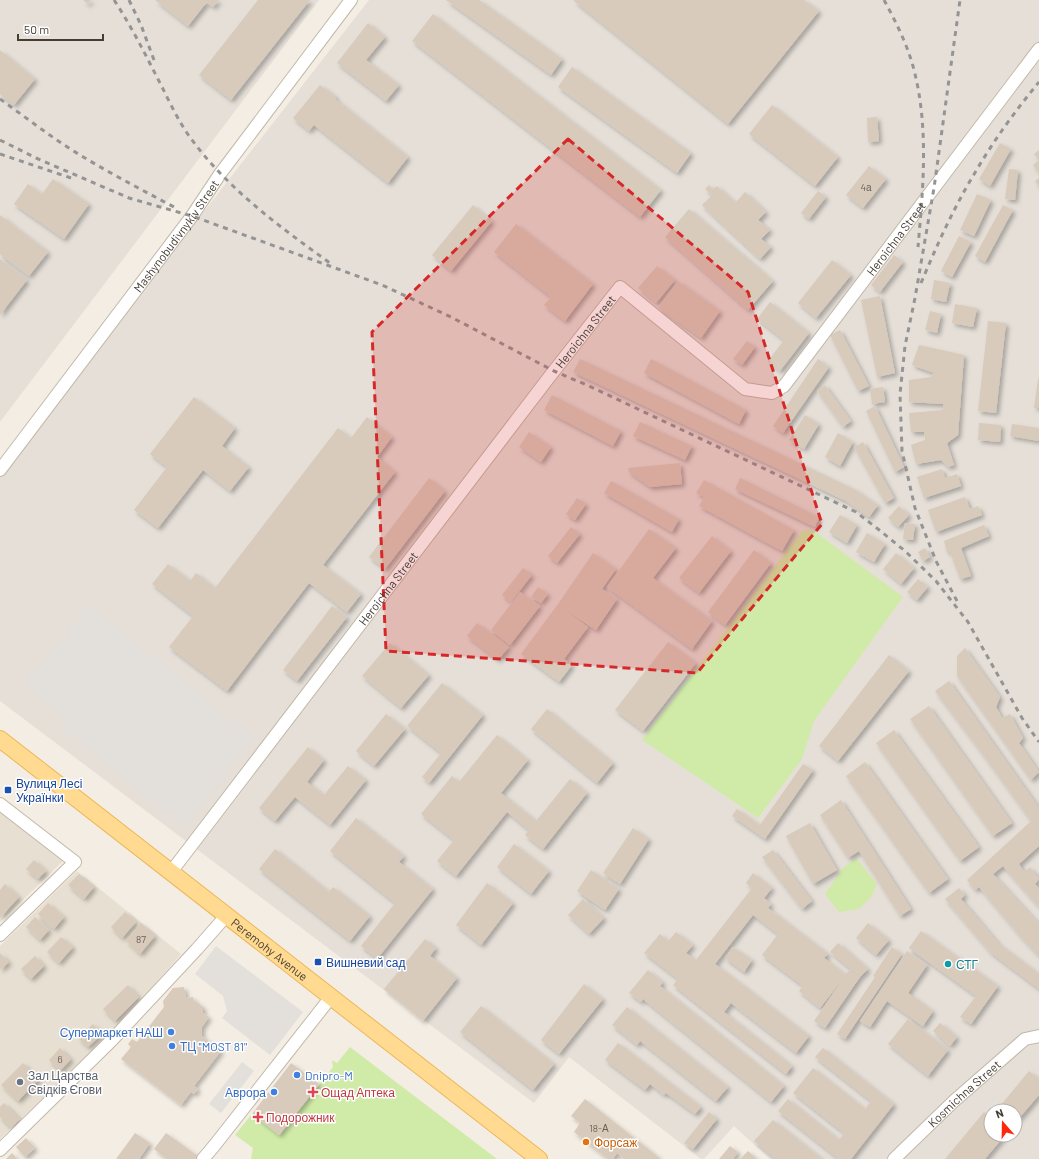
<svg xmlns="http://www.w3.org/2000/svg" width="1039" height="1159" font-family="Barlow,sans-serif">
<defs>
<filter id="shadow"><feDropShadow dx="3" dy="3" stdDeviation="2" flood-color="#0004"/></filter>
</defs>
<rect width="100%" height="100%" fill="#f3ede3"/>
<path fill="#e7dfd1" d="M0,808L65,859L0,922Z
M77,871L181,954L115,1029L0,1139V946Z"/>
<path fill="#e5dfd8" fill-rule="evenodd" d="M0,0H319L0,422Z
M369,0H1039V1159H770L734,1126L704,1159H701L569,1057L534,1103L0,701V473ZM991,1111H1015V1135H991Z"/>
<path fill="#d0eba8" d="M803,530L814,531L903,597L814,721L802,759L758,818L642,740Z
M856,858L877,884L872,896L859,909L839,912L825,894L843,868Z
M350,1047L497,1159H251L253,1148L235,1135L252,1114L280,1135L333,1067L332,1060L337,1063Z"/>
<path fill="#e3e0dc" d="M88,604L254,738L183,826L59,726L65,717L25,686Z
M216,946L303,1012L270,1055L222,1018L227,1011L223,996L195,974Z
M242,1062L254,1071L221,1113L209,1104Z"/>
<path fill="#d8cbbb" filter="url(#shadow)" d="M83,0H91L88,4Z
M155,0H219L213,7L207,2L188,26Z
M258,0H310L231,100L199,75Z
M446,0H479L562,59L551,75Z
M573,0H804L819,11L728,124Z
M433,14L661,190L640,217L412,41Z
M368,23L385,37L366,60L399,85L386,101L337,63Z
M0,50L35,79L14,105L0,94Z
M572,67L691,153L677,173L558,87Z
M320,85L336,97L335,99L408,157L388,183L314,125L317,121L309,131L293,118Z
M772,105L838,157L815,186L749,134Z
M877,117L879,141L868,142L867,118Z
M1000,143L1011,149L990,186L979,179Z
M1039,150V173L1033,165L1039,160L1034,154Z
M869,166L886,179L863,208L846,195Z
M1009,169L1018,170L1015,200L1005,199Z
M1039,178V187L1035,181Z
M53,179L89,204L64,239L14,204L28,184L42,194Z
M709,185L713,189L717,186L735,203L745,192L766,212L758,220L770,230L761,239L771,247L760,259L702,205L712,195L705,189Z
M818,191L826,197L809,219L801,213Z
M977,194L991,200L974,236L960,230Z
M473,205L492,221L451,271L432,255Z
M1003,205L1013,210L985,262L975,256Z
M689,209L773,281L748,310L665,237Z
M0,215L48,252L29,276L0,254Z
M516,224L593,284L565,321L544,305L551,297L494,252Z
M959,236L971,242L952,277L941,271Z
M894,255L903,262L880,292L871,285Z
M0,259L27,280L0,315Z
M832,260L851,275L816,318L798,303Z
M657,266L675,280L656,303L638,288Z
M934,280L950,283L946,302L931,299Z
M678,281L720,311L701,338L658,308Z
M880,296L895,373L877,377L861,300Z
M770,302L809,333L780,371L768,361L784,340L757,319Z
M955,304L977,308L973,327L952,323Z
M930,311L941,314L937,333L925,330Z
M988,321L1006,323L996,413L978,411Z
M840,330L869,386L858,391L830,335Z
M747,341L755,347L742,365L733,359Z
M919,345L964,355L958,435L947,443L954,465L948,467L941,460L916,464L911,445L925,440L924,432H911L909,413L943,410V404L909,402V380L931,377L934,373L912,365Z
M580,359L854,489L878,505L869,517L846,501L573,372Z
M651,359L746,410L739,424L644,373Z
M818,359L829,367L783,433L773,426Z
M1038,379H1039V408H1034Z
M825,385L851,421L843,427L817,391Z
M883,387L885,402L872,404L870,389Z
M552,395L621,431L613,446L544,410Z
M194,397L235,428L222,446L249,467L230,491L203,470L158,528L134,510L167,467L150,454Z
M875,406L904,467L895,472L866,411Z
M805,415L819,424L804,449L789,440Z
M367,417L392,437L377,457L395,472L323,565L361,594L347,612L309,583L227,691L169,647L193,616L152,584L168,564L190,581L196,573L215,588L338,428L351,438Z
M640,422L692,446L685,460L633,436Z
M979,423L1001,425L1000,442L978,440Z
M1012,424L1039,428V441L1010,436Z
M529,432L551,447L541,462L519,447Z
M838,433L853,442L840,466L825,457Z
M863,442L894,498L885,503L854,447Z
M680,463L682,484L650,487L629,472L628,468Z
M942,469L945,478L957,474L961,486L924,498L917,477Z
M429,478L445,491L385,569L369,557Z
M740,478L819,517L815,527L735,489Z
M704,480L794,530L782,551L699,506L704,497L696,493Z
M611,481L679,519L672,532L604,493Z
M965,497L970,509L978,506L982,515L936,532L928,510Z
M577,498L586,504L575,520L566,514Z
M899,506L909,515L898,527L888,518Z
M840,515L857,525L847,543L829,532Z
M905,523L915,524L913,540L903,539Z
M984,525L989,536L961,548L971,576L960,579L950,552H947L944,541Z
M571,527L580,534L557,563L548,556Z
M649,529L676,548L653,578L712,621L692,649L607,587Z
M867,533L885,544L874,562L856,552Z
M712,536L731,551L699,593L679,578Z
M925,548L930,557L923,561L918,552Z
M754,550L771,563L725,625L708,612Z
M593,553L616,569L602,589L617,599L596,630L565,610L588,627L564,659L572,665L559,682L521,654L558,604Z
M896,553L914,568L901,584L883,569Z
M523,568L532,575L511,602L502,595Z
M918,579L928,587L917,600L907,592Z
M538,587L548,594L541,603L531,597Z
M520,592L540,606L510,645L491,630Z
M332,606L347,617L297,681L283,670Z
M477,623L509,647L498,660L467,636Z
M668,642L696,663L643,731L615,710Z
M390,643L429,675L401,708L362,676Z
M965,648L1000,697L996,707L1002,718L1010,714L1023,738L1019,743L1039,772L1031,780L957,676V656Z
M889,655L909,671L838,761L819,746Z
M949,681L1039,808V846L1019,864L1024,872L1030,867L1039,879L1035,884L1039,889V907L1003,866L993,874L1039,924V956L1021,937L979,887L975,890L967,880L1031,821L984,756L935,691Z
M442,683L483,715L429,783L422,777L441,753L407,726Z
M929,706L1012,823L993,836L910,719Z
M547,709L613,763L597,783L531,729Z
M386,714L405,729L374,766L356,751Z
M894,730L979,847L960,861L876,743Z
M497,735L528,760L501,793L536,821L570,779L587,793L543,849L525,835L529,830L507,812L456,876L437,861L454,840L421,814L452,776L459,782Z
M308,747L324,760L307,782L324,795L348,766L366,780L330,825L295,797L275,821L259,808Z
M865,762L948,879L929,893L846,776Z
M803,764L813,770L765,839L732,816L737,809L760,825Z
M841,800L911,909L900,916L859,851L848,858L820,815Z
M356,818L404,856L399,862L433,889L377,959L361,946L395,903L330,851Z
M810,823L837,870L813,884L786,836Z
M633,828L649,839L620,884L603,873Z
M514,844L549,871L531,894L497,867Z
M275,849L329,892L333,887L370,916L350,941L259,869Z
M773,850L812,901L802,909L762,857Z
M34,860L46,871L38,879L26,869Z
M591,870L619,889L605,910L577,891Z
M753,873L772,888L764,898L771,904L768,908L828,954L824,958L846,975L820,1008L799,991L803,986L762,955L778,934L753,915L715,964L809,1036L796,1053L731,1003L724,1012L792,1066L786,1074L673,985L678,979L644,953L660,934L668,941L676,932L693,945L686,953L696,960L752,888L746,883Z
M79,874L94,887L84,899L68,885Z
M487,883L513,903L481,945L456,925Z
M5,884L19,897L0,918V890Z
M959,888L965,895L961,899L999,944L1039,974V989L990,952L945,899Z
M583,899L604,918L589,934L568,915Z
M48,903L64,917L54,929L38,914Z
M125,912L136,922L122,938L111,927Z
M35,917L49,930L40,940L26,927Z
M141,923L155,936L140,954L126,941Z
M868,923L889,940L876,955L856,938Z
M921,931L998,986L971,1024L960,1017L976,996L909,948Z
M61,937L73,947L59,963L47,952Z
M425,939L436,948L430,956L457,978L423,1021L384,989Z
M838,943L868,969L860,977L825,1028L814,1021L849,970L859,976L830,952Z
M733,947L752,960L744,972L725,958Z
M892,947L902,954L845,1039L837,1034L875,977L873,976Z
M907,951L927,965L908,993L933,1011L923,1026L887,1001L870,1027L860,1021Z
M0,953L9,962L0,970Z
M35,956L44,966L31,979L21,969Z
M648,970L663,982L660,986L784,1086L771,1102L643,999L641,1002L629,993Z
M584,984L603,999L559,1054L541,1040Z
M128,985L139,997L115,1021L103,1009Z
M184,987L186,998L193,997L194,1000L203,1007V1013L209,1017L202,1027V1036L221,1051L194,1086L198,1089L194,1094L191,1092L181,1105L121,1059L131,1047L128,1044L132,1039L137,1042L164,1007L163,1001L173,988Z
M481,1006L554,1064L533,1090L460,1032Z
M627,1007L728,1087L716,1101L640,1041L637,1045L612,1025Z
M908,1019L948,1050L928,1076L888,1044Z
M940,1023L957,1037L950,1046L933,1031Z
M93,1024L102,1034L88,1047L78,1038Z
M618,1043L701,1107L695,1114L666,1093L664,1095L650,1084L645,1090L605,1060Z
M60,1048L71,1059L60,1071L49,1060Z
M823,1048L894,1104L851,1159H839L778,1111L788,1099L839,1140L844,1133L793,1093L813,1068L865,1109L871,1101L815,1057Z
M23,1063L39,1079L18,1101L1,1085Z
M291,1063L319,1084L279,1135L252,1114Z
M1029,1071L1039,1079V1095L1015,1123V1111H996Z
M585,1099L661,1159H624L617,1153L613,1159H608L574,1132L580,1123L571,1116Z
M4,1103L20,1119L11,1128L0,1117V1107Z
M709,1112L717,1119L693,1149L684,1143Z
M984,1112L991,1118V1135H1005L985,1159H945Z
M773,1120L822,1159H776L754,1141Z
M135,1133L150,1143L139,1159H116Z
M166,1133L202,1159H167L154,1149Z
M26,1138L35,1148L25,1157L16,1147Z
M730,1146L738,1152L733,1159H719Z
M748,1151L757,1159H740Z
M12,1153L17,1159H6Z"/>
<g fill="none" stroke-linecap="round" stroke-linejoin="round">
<g stroke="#c2b8a8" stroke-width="14">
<g id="minor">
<path id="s1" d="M0,470L192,216L220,174L351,0"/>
<path d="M0,804L75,862L0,935"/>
<path id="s2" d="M171,872L550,376L620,287L745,389L772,393L784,386L1039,49"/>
<path d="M0,1150L112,1040L197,949L226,916"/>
<path d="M203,1159L214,1146L331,997"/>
<path id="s3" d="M894,1159L954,1101L1025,1039L1039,1036"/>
</g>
</g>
<g stroke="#ecb859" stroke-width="18">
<g id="major">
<path id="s4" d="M0,739L539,1159"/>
</g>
</g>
<use href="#minor" stroke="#fff" stroke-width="12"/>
<use href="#major" stroke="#ffda90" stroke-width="16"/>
<path stroke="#949494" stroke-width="3" stroke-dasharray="5 5" stroke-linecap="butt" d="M114,0C132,27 146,56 161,85C169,101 177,118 187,133C224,186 277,225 330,263
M129,0L141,25L154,60
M884,0C896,22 908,46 914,70C929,128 923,189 918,247
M0,99C28,119 56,141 85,158C115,176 144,191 174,207
M0,140L36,158L129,198L192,216L382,285L451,317L554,371L589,386L856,512L878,529L905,551L936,581L968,622L1022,718L1039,742
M0,154L74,179
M921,283C937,245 954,207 976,171C994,140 1016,110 1039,82
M957,601L936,561L915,508L902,451L900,394L905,346L915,298L934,188L960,0"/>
</g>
<path fill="#d62828" fill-opacity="0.2" stroke="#d62828" stroke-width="3" stroke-dasharray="8 5" stroke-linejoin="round" d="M568,139L748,292L822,524L697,673L386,651L372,332Z"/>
<g fill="#1a4fb4" stroke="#fff" stroke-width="1.5">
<rect x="4" y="786" width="8" height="8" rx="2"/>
<rect x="314" y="958" width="8" height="8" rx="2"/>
</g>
<circle fill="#0f9aa8" stroke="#fff" stroke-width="1.5" cx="948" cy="964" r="4"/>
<g fill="#3f7fe0" stroke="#fff" stroke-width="1.5">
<circle cx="171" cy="1032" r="4"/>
<circle cx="172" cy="1046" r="4"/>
<circle cx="297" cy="1075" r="4"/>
<circle cx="274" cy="1092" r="4"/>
</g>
<circle fill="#6b7280" stroke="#fff" stroke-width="1.5" cx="20" cy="1082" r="4"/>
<g fill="#e0444e" stroke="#fff" stroke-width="1.5">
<path d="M311 1086h4v4h4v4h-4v4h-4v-4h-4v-4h4z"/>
<path d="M256 1111h4v4h4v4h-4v4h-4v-4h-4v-4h4z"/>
</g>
<circle fill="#e8710a" stroke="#fff" stroke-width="1.5" cx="586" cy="1142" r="4"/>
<g text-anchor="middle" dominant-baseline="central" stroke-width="3" stroke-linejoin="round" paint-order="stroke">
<g font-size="10" fill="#6a6055">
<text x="866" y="187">4а</text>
<text x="141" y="939">87</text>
<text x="60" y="1059">6</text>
<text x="599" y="1128">18-А</text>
</g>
<g font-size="12" fill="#453d33" stroke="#fff">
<text stroke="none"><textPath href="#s1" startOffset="293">Mashynobudivnykiv Street</textPath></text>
<text stroke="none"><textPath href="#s2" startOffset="1125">Heroichna Street</textPath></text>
<text stroke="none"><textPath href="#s2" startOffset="681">Heroichna Street</textPath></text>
<text stroke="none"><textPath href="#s2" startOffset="357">Heroichna Street</textPath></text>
<text stroke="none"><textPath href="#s4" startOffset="342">Peremohy Avenue</textPath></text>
<text stroke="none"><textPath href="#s3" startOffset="96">Kosmichna Street</textPath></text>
</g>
<g font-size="12" fill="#164399" stroke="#fff" text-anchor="start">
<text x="16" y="783">Вулиця Лесі<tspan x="16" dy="14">Українки</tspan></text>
<text x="326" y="962">Вишневий сад</text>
</g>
<g font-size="12" fill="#0d838f" stroke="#fff" text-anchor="start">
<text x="956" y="964">СТГ</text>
</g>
<g font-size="12" fill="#366cbe" stroke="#fff" text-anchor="end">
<text x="163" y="1032">Супермаркет НАШ</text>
<text x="180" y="1046" text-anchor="start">ТЦ "MOST 81"</text>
<text x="305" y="1075" text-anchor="start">Dnipro-M</text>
<text x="266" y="1092">Аврора</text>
</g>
<g font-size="12" fill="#5b616d" stroke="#fff" text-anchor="start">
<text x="28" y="1075">Зал Царства<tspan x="28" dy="14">Свідків Єгови</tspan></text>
</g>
<g font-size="12" fill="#be3a42" stroke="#fff" text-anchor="start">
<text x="321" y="1092">Ощад Аптека</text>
<text x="266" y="1117">Подорожник</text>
</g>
<g font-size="12" fill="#c56008" stroke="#fff" text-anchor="start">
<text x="594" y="1142">Форсаж</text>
</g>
</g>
<g transform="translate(1003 1123) rotate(340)"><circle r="19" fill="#ffffff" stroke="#b5b1ad"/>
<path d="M0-3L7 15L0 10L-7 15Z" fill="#ff260e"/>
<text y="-6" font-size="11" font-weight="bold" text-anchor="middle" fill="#453d33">N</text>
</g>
<path d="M18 34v6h85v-6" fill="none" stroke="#453d33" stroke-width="2"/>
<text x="24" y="34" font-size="12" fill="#453d33" stroke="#ffffff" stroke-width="3" paint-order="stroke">50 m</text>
</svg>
